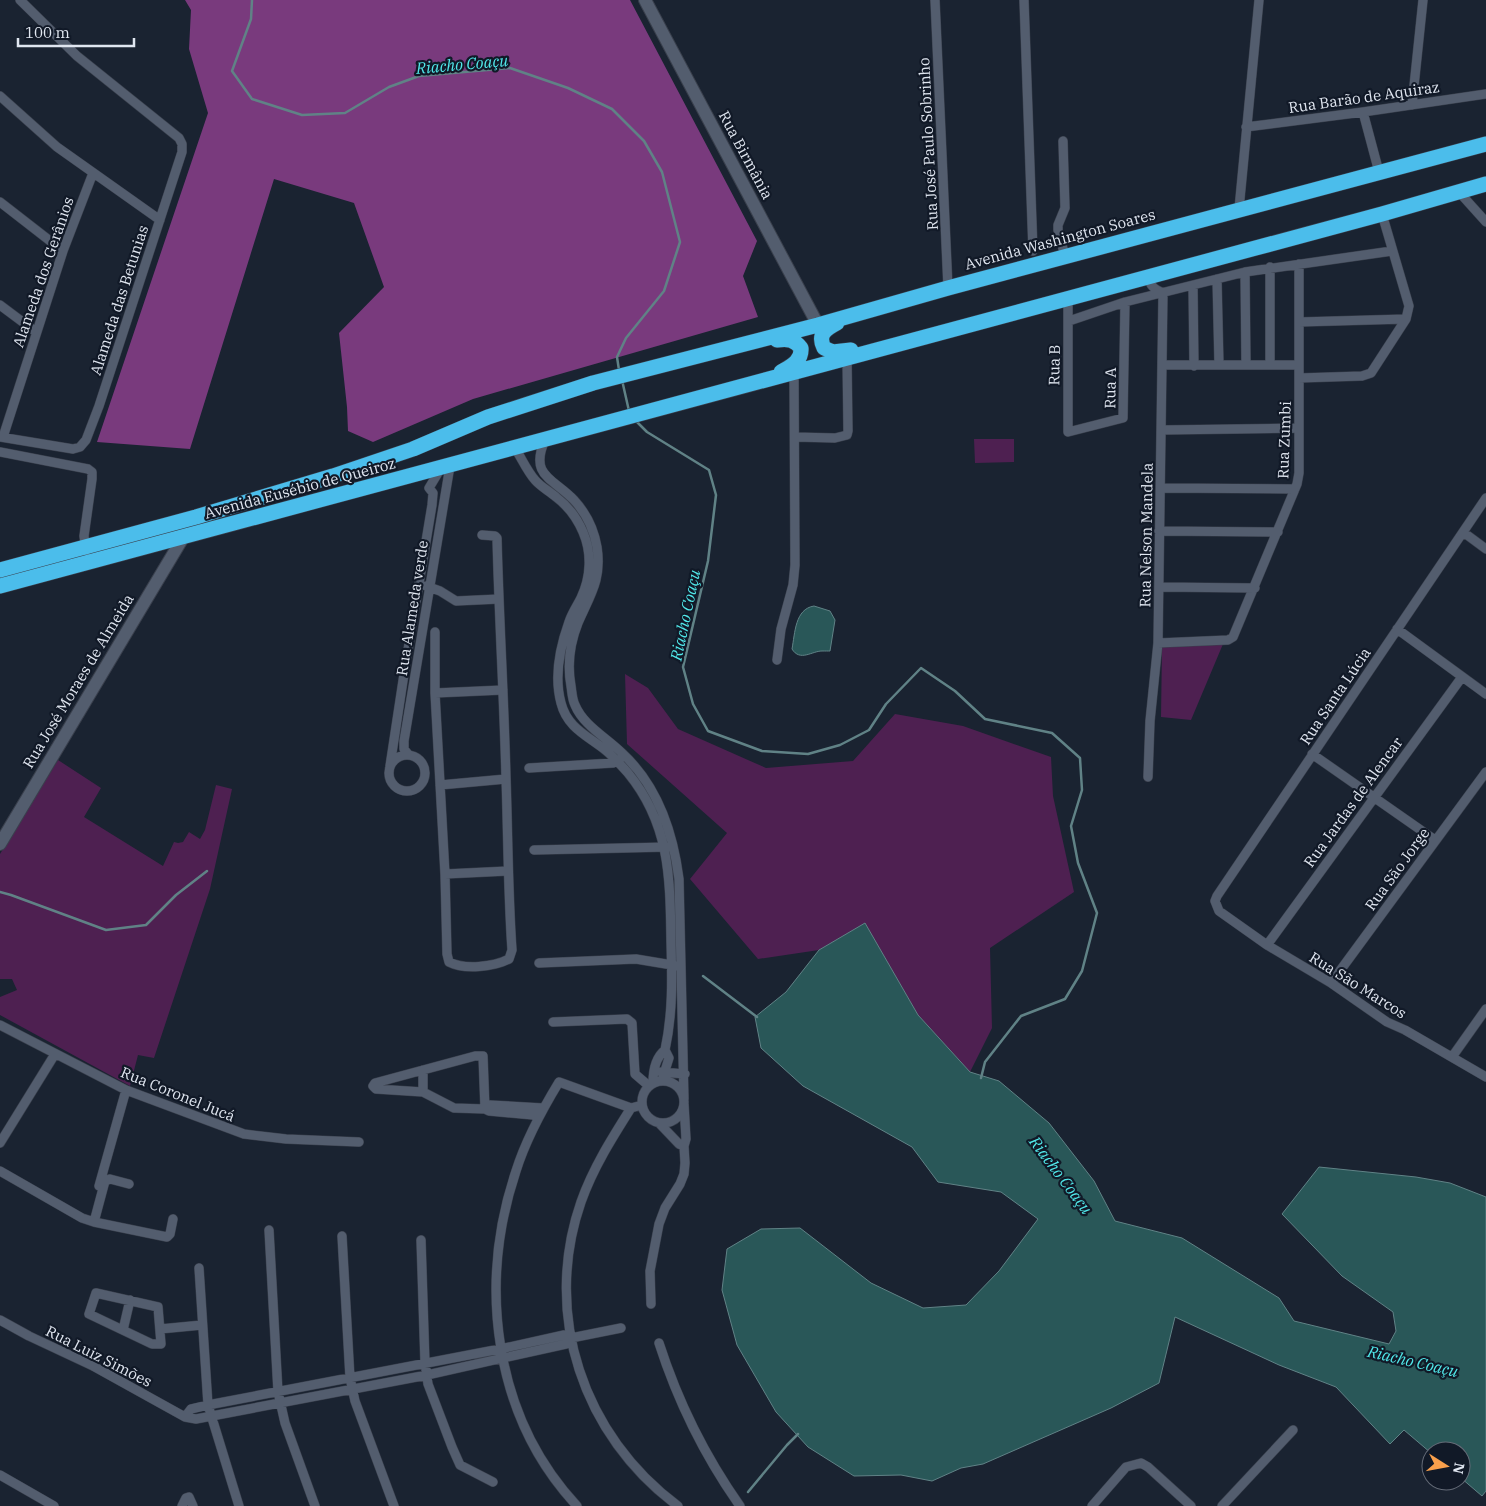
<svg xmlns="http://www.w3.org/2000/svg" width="1486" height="1506" font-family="'IBM Plex Serif',serif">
<rect width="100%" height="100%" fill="#1a2331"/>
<path fill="#4e2051" d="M974,439H1014V462L975,463Z
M1223,644L1191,720L1161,717L1162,645Z
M625,674L648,688L678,729L766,768L853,761L895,714L963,726L1051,757L1053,796L1074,892L990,948L992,1028L970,1072L918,1015L865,924L819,950L758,959L690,879L727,833L627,744Z
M58,760L101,788L84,817L163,866L174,842L178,843L183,842L189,832L200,839L205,830L216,785L232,789L210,889L154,1058L138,1055L130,1086L0,1015V997L17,990L12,979H0V854Z"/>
<path fill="#793a7d" d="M185,0H630L757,241L743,276L758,317L473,399L373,442L348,431L347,407L339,333L384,287L354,203L274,179L190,449L97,442L208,113L189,49L191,10Z"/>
<path fill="#295758" stroke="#608286" d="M814,606L830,611L835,620L830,651C828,651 825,651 822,651C812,651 800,662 792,649C795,633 795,609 814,606Z
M865,923L918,1015L970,1072L999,1081L1049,1123L1094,1181L1115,1221L1182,1238L1279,1298L1294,1321L1389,1344L1396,1331L1393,1312L1342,1276L1282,1214L1319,1167L1416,1177L1450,1183L1486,1197V1491L1482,1496L1461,1478V1451H1431V1453L1404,1430L1390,1444L1336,1387L1279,1365L1175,1317L1159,1383L1111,1408L983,1464L961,1468L932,1481L901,1475L854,1476L808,1447L776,1412L737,1345L722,1290L727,1249L761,1229L800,1228L871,1283L923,1308L966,1305L999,1271L1038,1219L1001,1192L938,1182L912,1147L803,1086L761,1048L755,1017L786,992L819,950Z"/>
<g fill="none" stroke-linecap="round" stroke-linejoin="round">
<path stroke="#608286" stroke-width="2.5" d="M252,0L251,19L232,71L252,99L302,115L345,113L389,87L419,76L510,68L568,88L612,109L644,141L662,172L680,242L664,291L626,338L617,357L619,370
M622,380L629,411
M636,421L647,432L709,470L716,495L708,561L683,667L693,704L708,731L762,751L808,754L840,745L869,730L886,704L921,668L955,691L985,719L1052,733L1080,758L1082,790L1071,826L1078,863L1097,913L1082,971L1065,999L1021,1016L985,1062L981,1078
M0,892L11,895L106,930L146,925L176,895L207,871
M703,976L757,1017
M748,1492L787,1445L798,1434"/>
<g stroke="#3a404d" stroke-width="10">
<path id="street" d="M935,0L948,288
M1024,0L1033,251
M0,96L57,147L160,220
M1412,105L1423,0
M1363,112L1379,172
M1246,127L1363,112L1486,94
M1063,141L1065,208L1058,225V230L1065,256
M1459,192L1486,222
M0,202L63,251
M1239,209L1259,0
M1245,272L1246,365
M1148,276C1150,286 1154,289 1163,293L1158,643L1150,721L1148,777
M1217,279L1219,365
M1193,286L1194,366
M1068,299V432L1123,418L1125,302
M0,305L36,332
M1069,321L1125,302L1245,272L1392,251
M1299,322L1406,319
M1163,365H1299
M1270,365V267
M1299,378L1362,376L1371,373L1406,319L1409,306L1382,214
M1162,430L1299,428
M0,437L73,449L80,447L86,440L99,406L182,152V144L179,138L77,56L20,0
M3,437L63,251L93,173
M795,437L835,438L847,435L848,431L847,358
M545,440C529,476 553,478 574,500C586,513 594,530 597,547C602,580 590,595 578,623C570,643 567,664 571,686C572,692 572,699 575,705C583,725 607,738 622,753C658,786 673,832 679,879L684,1099
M515,448C522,459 527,471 535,480C541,487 549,491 556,497C568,506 577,518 583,532C592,553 591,577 581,598C577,606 572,613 569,622C560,647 554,677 561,703C567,727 586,735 604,749C613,756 620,764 628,773C670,824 670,878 671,941C672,978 673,1013 665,1050C655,1058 653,1070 653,1083
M0,452L88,469L92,472V479L84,536L86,551
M1161,488L1295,489
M1486,498L1217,896L1215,901L1219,911L1267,945L1331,983L1387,1022L1405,1030L1486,1077
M1159,531L1278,532
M1463,532L1486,549
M482,535L495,536L497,538C499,618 504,698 506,778C508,836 508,893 512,950L509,959C494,967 464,970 449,962L447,954L445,874L435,693L503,690
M426,586L440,591L456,601L499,599
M1159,587L1255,588
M1397,629L1486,694
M435,632V693
M1158,643L1228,640L1233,637L1297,484L1299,473V264
M777,660L781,629L793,585L795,565L794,372
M408,754L404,749V741L450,466
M1312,754L1435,840
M389 773a18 18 0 1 1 36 0a18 18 0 1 1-36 0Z
M390,766L404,674L432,505L433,493L429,488L441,468
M529,768L613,763L620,759
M440,785L506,779
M534,850L668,847
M445,874L508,871
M1267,945L1462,677
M539,963L636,959L678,966
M1331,983L1486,772
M553,1022L627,1019L632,1023L635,1074L649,1086
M0,1025L126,1090L244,1134L286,1139L359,1142
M1452,1057L1486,1009
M423,1070V1092
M661,1072L685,1074
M662,1080L669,1058L665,1050
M642 1102a21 21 0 1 1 42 0a21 21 0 1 1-42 0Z
M642,1105L631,1108C612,1138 593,1168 581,1202C542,1314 583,1436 678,1506
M485,1109L483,1056H475L375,1083L373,1086L376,1089L423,1092L454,1108L485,1109L489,1111L533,1115L538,1118
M485,1109L490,1105L543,1108
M659,1123L679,1144L684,1146
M0,1143L55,1054
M0,1171L82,1218L94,1222
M129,1184L110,1179L105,1181L94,1222L167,1237L170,1234L173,1219
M99,1186L126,1090
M269,1230L278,1392L285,1423L315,1506
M342,1236L350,1378L355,1401L394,1506
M421,1240L425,1363L428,1384L452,1447L460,1465L493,1482
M199,1268L208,1405L239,1506
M96,1293L158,1307L161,1344H152L89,1314Z
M651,1304L650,1271L659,1224L665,1208L680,1184L684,1174L685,1163L684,1146L686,1139L684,1104
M0,1320L29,1336L93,1366L185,1417L196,1419L427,1375L566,1344L571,1338
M160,1329L202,1325
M123,1330L130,1300
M659,1343C678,1402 704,1455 740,1506
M185,1417L191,1409L208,1405L500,1349L564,1335L571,1338L621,1328
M0,1475L54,1506
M182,1506L186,1498L189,1497L193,1506
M577,1506C493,1416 478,1284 516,1171C526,1139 542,1110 559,1082L631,1108
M1092,1506L1126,1467L1141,1463L1148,1467L1191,1506
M1222,1506L1293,1430"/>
</g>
<g stroke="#3a404d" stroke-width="14">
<path id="secondary" d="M645,0L818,325
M0,844L184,536"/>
</g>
<g stroke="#3a404d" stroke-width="16">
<path id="highway" d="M837,323C826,329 817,334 824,348L833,352L851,350
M777,340C788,339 794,339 801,348C802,361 791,366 781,372
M0,570L196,517L333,476L413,449L488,417L593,383L818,325L948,288L1486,144
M0,586L1382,214L1486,184"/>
</g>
<use href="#street" stroke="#535d6e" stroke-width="9"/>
<use href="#secondary" stroke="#535d6e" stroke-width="12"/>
<use href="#highway" stroke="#4bbdeb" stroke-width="15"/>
</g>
<g text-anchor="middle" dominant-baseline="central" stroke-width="4.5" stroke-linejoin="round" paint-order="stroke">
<g font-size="15" fill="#e0e6f0" stroke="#111927">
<text transform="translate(1364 97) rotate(-8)">Rua Barão de Aquiraz</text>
<text transform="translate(928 144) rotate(-93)">Rua José Paulo Sobrinho</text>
<text transform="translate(746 155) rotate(62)">Rua Birmânia</text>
<text transform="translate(1060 239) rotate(-15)">Avenida Washington Soares</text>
<text transform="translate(43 272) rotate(-71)">Alameda dos Gerânios</text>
<text transform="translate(119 300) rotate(-72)">Alameda das Betunias</text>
<text transform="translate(1054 365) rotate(-89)">Rua B</text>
<text transform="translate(1110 388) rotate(-89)">Rua A</text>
<text transform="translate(1284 440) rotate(-88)">Rua Zumbi</text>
<text transform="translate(300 488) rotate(-15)">Avenida Eusébio de Queiroz</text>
<text transform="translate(1146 535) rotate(-89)">Rua Nelson Mandela</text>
<text transform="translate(412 608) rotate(-81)">Rua Alameda verde</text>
<text transform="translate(78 681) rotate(-59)">Rua José Moraes de Almeida</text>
<text transform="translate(1335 696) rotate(-56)">Rua Santa Lúcia</text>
<text transform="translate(1353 802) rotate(-54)">Rua Jardas de Alencar</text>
<text transform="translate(1397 869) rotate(-54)">Rua São Jorge</text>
<text transform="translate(1358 985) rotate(32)">Rua São Marcos</text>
<text transform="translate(178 1094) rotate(22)">Rua Coronel Jucá</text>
<text transform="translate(99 1356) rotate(27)">Rua Luiz Simões</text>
</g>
<g font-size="16" font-style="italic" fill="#51e8ea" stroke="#111927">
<text transform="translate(462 64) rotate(-5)">Riacho Coaçu</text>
<text transform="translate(685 615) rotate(-78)">Riacho Coaçu</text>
<text transform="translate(1061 1175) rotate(53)">Riacho Coaçu</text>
<text transform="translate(1413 1361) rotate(13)">Riacho Coaçu</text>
</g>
</g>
<g transform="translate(1446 1466) rotate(101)"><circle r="24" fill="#111927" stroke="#646b77"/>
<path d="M0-4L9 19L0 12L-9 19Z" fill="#f9a04c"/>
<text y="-8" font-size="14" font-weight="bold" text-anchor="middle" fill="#e0e6f0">N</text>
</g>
<path d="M18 38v8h116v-8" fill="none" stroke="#e0e6f0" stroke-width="2.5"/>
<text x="25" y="38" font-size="15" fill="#e0e6f0" stroke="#111927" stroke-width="4" paint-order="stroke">100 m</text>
</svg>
